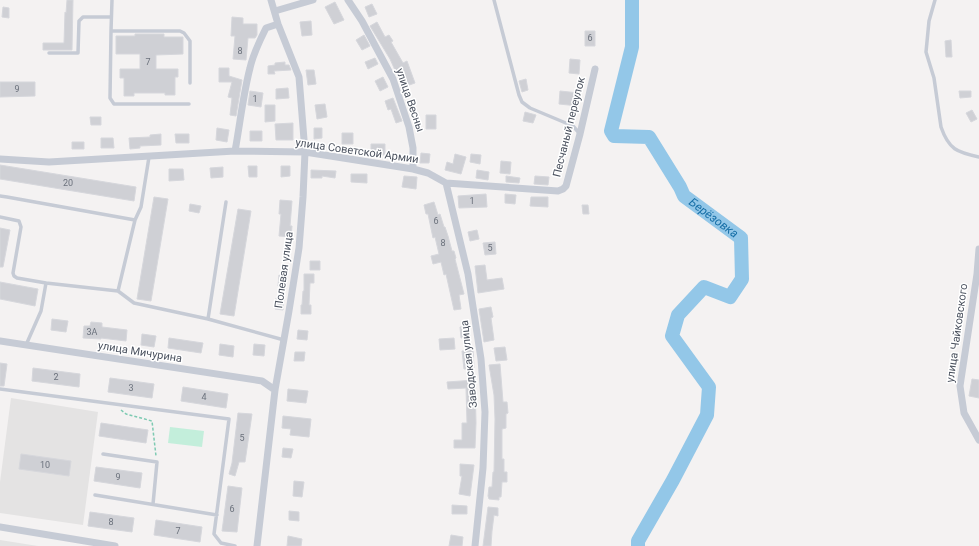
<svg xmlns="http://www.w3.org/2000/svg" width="979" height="546" font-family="Roboto,sans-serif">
<rect width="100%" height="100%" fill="#f4f2f2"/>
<path fill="#e4e3e3" d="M11,398L98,412L83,525L0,513V482Z
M0,540L38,546H0Z"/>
<path fill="#c3eedb" d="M170,427L204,431L202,447L168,443Z"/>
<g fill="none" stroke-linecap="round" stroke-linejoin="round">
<path stroke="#93c7e8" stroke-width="14" id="s1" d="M632,0V47L611,131L614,136L649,137L680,187L684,196L741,238L742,279L730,297L704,287L678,315L672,336L709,387L707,415L673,480L638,541V546"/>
</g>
<path fill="#cfd0d5" stroke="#d6d7dc" d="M67,0H73L72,50H43V43H64L65,12L66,13Z
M335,2L344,20L334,24L325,7Z
M372,4L377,14L369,17L365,7Z
M3,7L9,8V18L2,17Z
M232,17L243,18V24H257V35L255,38H248L246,60L233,59L235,36H231Z
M311,21L312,35L302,36L300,22Z
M377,22L385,37L389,35L393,41L391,42L403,63L407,61L415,83L401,88L399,79L390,59L370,26Z
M585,31H595V46H585Z
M135,34H164V37H183V54L156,55V69H178V77H175V95H165V93H134V96H124V78H120V69H140V54H116V36H135Z
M364,35L370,46L362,50L356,40Z
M951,40L952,57H946L945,41Z
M375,58L378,64L368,69L365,62Z
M570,59L580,60L579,74L569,73Z
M285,62V65H289L291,70L274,71L275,74H268V66L275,65V63Z
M219,68H229V76L242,80L236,116L230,115L232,98L228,97L232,82H219Z
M306,70H314L316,84L308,85Z
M383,77L388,87L380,91L375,81Z
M526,79L528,90L522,92L519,81Z
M0,82H35V96L0,97Z
M288,88L289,98L276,99V89Z
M250,91L263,93L261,107L248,105Z
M560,91L579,93L578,106L559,104Z
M959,91H971V97L960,98Z
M393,98L402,121L396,123L391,109L388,110L385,101Z
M325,104L327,117L317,119L315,105Z
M265,105H275V121L265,122Z
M972,110L977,119L971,122L966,113Z
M525,112L536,115L533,123L523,121Z
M426,115H436V129H426Z
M90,117H101V125H91Z
M293,123V140H276L275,124Z
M217,128L229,130L227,142L216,140Z
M314,128H322V138L314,139Z
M250,131H262V141H250Z
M342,133H353V144H342Z
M161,134V145L140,146V148L130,149L129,138L150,137V135Z
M175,134H189V143H176Z
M101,138H113L114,148H101Z
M72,142H84V149H72Z
M371,144H385V155H371Z
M421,153L430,154L429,163H420Z
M455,154L466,157L461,174L445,170L447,162L453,164Z
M471,154L481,155L480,164L470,162Z
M501,161L511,162L510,174L500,173Z
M0,165L136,187L134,201L0,179Z
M248,166H257V177H249Z
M281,166H290V176L281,177Z
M223,167V177L211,178L210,168Z
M169,169H183L184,180L169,181Z
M311,170L336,171L335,178L322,176V178H311Z
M477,170L489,172L488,180L476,178Z
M351,174H367V183L351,182Z
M404,176L417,177L416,189L402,187Z
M506,176L520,178L519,183L506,182Z
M535,176L549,177L548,185L534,184Z
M486,194L487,207L459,208L458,196Z
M505,194L516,195L515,204L505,203Z
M154,197L168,199L151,301L137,299Z
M531,197H548V207L530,206Z
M280,200L292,201L290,226H292L291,237L279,236L281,214H279Z
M434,202L438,215L440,214L444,227H445L448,236L452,251H454L456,258L455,259L464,294L459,295L461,309L454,310L446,274L444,275L441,262L433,264L431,256L439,254L435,237L433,238L428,214H426L424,205Z
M190,204L201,206L199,213L189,211Z
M582,205H588L589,214H583Z
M238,209L251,211L234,316L220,314Z
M0,228L10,230L3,267H0Z
M477,230L479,239L470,241L468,232Z
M495,242L496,254L485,255L483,243Z
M310,261H320V270H310Z
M485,265L487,280L502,278L504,289L478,293L475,266Z
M304,274H314V283H310L309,305H311V314H301V305H302L303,291H304Z
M279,275L287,276L286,287L278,286Z
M0,282L38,289L35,306L0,299Z
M276,298L284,299L283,310L275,309Z
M491,307L493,317L491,318L494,340L484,342L479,309Z
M52,319L68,321L66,332L51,330Z
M91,322L102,323V327L127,330L126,341L101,338V339L83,338L84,326H90Z
M469,326L470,337L461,338L460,327Z
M298,330L308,331L307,340L297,339Z
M142,334L156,336L154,347L141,345Z
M169,338L203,343L201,353L168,348Z
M454,338L455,349L440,350L439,339Z
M220,344L234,346L233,357L219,355Z
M254,344L265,345L264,356L253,355Z
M505,347L507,360L496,361L494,348Z
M473,350L474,368L464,369L462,351Z
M295,352H305L304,361H294Z
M0,363L7,364L4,386H0Z
M500,364L503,402H507L508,413L506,414V428L502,429V459H504V472H507V482H502L501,497H499V500L489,499L488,496L489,487H492L493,472H494L495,419L494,395L489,365Z
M33,368L80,374L79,387L32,381Z
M110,378L154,384L152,398L108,392Z
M972,379L979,380V398L969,396Z
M475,380L476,423L475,448H454V440H462V423H467L466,388L448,389L447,382Z
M183,387L228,394L226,408L181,401Z
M288,389L308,391L306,403L287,401Z
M238,413L252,414L245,462H239L235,476L229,474L232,463Z
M283,416L311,419L309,437L290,435L291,429L282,428Z
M101,423L148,430L146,443L99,436Z
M283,448L293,449L291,458L282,457Z
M21,454L71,461L69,476L19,469Z
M460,464L474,465L470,496L459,494L462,476H460Z
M96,467L142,473L140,488L94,481Z
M294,481L304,482L302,497L293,496Z
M228,486L242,488L237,532L222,531Z
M452,505L467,506V514H452Z
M488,507L498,508V516L494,515L492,531L491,546H483Z
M289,511L299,512V521L289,520Z
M90,512L134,518L132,532L88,526Z
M156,520L202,527L200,542L154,535Z
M451,535L463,537L462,546H449Z
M288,536L302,539L301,546H287Z"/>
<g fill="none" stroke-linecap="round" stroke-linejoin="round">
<path stroke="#7dcab2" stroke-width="1.5" stroke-dasharray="3 2" stroke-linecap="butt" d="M121,410L126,414L152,421L156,456"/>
<path stroke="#c6cbd5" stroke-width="3.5" d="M112,0L111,31H180L184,33L190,41V83
M494,0L519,95L522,102L530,108L573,126L580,134
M935,0L929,21L926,52L934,78L941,127C949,150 957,152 979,157
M111,31L110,98L114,104H189
M49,53H78L79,21L83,17H111
M0,196L7,197L135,220
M0,217L19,221L21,227L13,273L14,276L17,278L46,283
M118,291L135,220L141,207L149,157
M208,319L226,202
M26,345L41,311L46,283L118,291L134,303L208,319L284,340
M0,389L229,419L214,534L221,543L235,546
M103,454L157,462L153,504
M95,495L217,515"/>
<path stroke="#c6cbd5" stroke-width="7" d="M348,0L362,21L393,79L409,127L413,148V169
M275,11L313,0
M235,151C240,124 243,95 250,68C253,54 260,40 266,28L278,24
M0,159L49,162L235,151L305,152L413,169L428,173L446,183L558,191L563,189L566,186L580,134L595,69
M446,183L468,274L481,359L485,412L483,468L475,546
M979,249L977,274L960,386L964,413L979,440
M0,341L262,381L275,390
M0,527L115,546
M257,546L275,390L289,311L299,248L303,197L305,152L299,77L278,24L271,0"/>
</g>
<g text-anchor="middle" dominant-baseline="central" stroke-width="3" stroke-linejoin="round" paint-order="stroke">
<g font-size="9" fill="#6b717c">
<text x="590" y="38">6</text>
<text x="240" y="51">8</text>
<text x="148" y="62">7</text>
<text x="17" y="89">9</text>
<text x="255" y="99">1</text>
<text x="68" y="183">20</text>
<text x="472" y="201">1</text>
<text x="436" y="221">6</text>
<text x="443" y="243">8</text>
<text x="490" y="248">5</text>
<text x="92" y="332">3А</text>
<text x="56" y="377">2</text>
<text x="131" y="388">3</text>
<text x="204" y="397">4</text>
<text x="242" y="438">5</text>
<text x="45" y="465">10</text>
<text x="118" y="477">9</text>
<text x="232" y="509">6</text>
<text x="111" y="522">8</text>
<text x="178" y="531">7</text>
</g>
<g font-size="11" fill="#4a515e" stroke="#fff">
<text transform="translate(410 100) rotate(71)">улица Весны</text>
<text transform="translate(569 127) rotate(-76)">Песчаный переулок</text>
<text transform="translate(357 151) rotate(8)">улица Советской Армии</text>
<text transform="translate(284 270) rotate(-82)">Полевая улица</text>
<text transform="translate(957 333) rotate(-82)">улица Чайковского</text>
<text transform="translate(140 352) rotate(9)">улица Мичурина</text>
<text transform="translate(469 364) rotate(-96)">Заводская улица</text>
</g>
<g font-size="12" font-style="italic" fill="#156ea6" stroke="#fff">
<text stroke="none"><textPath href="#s1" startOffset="280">Берёзовка</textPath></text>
</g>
</g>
</svg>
